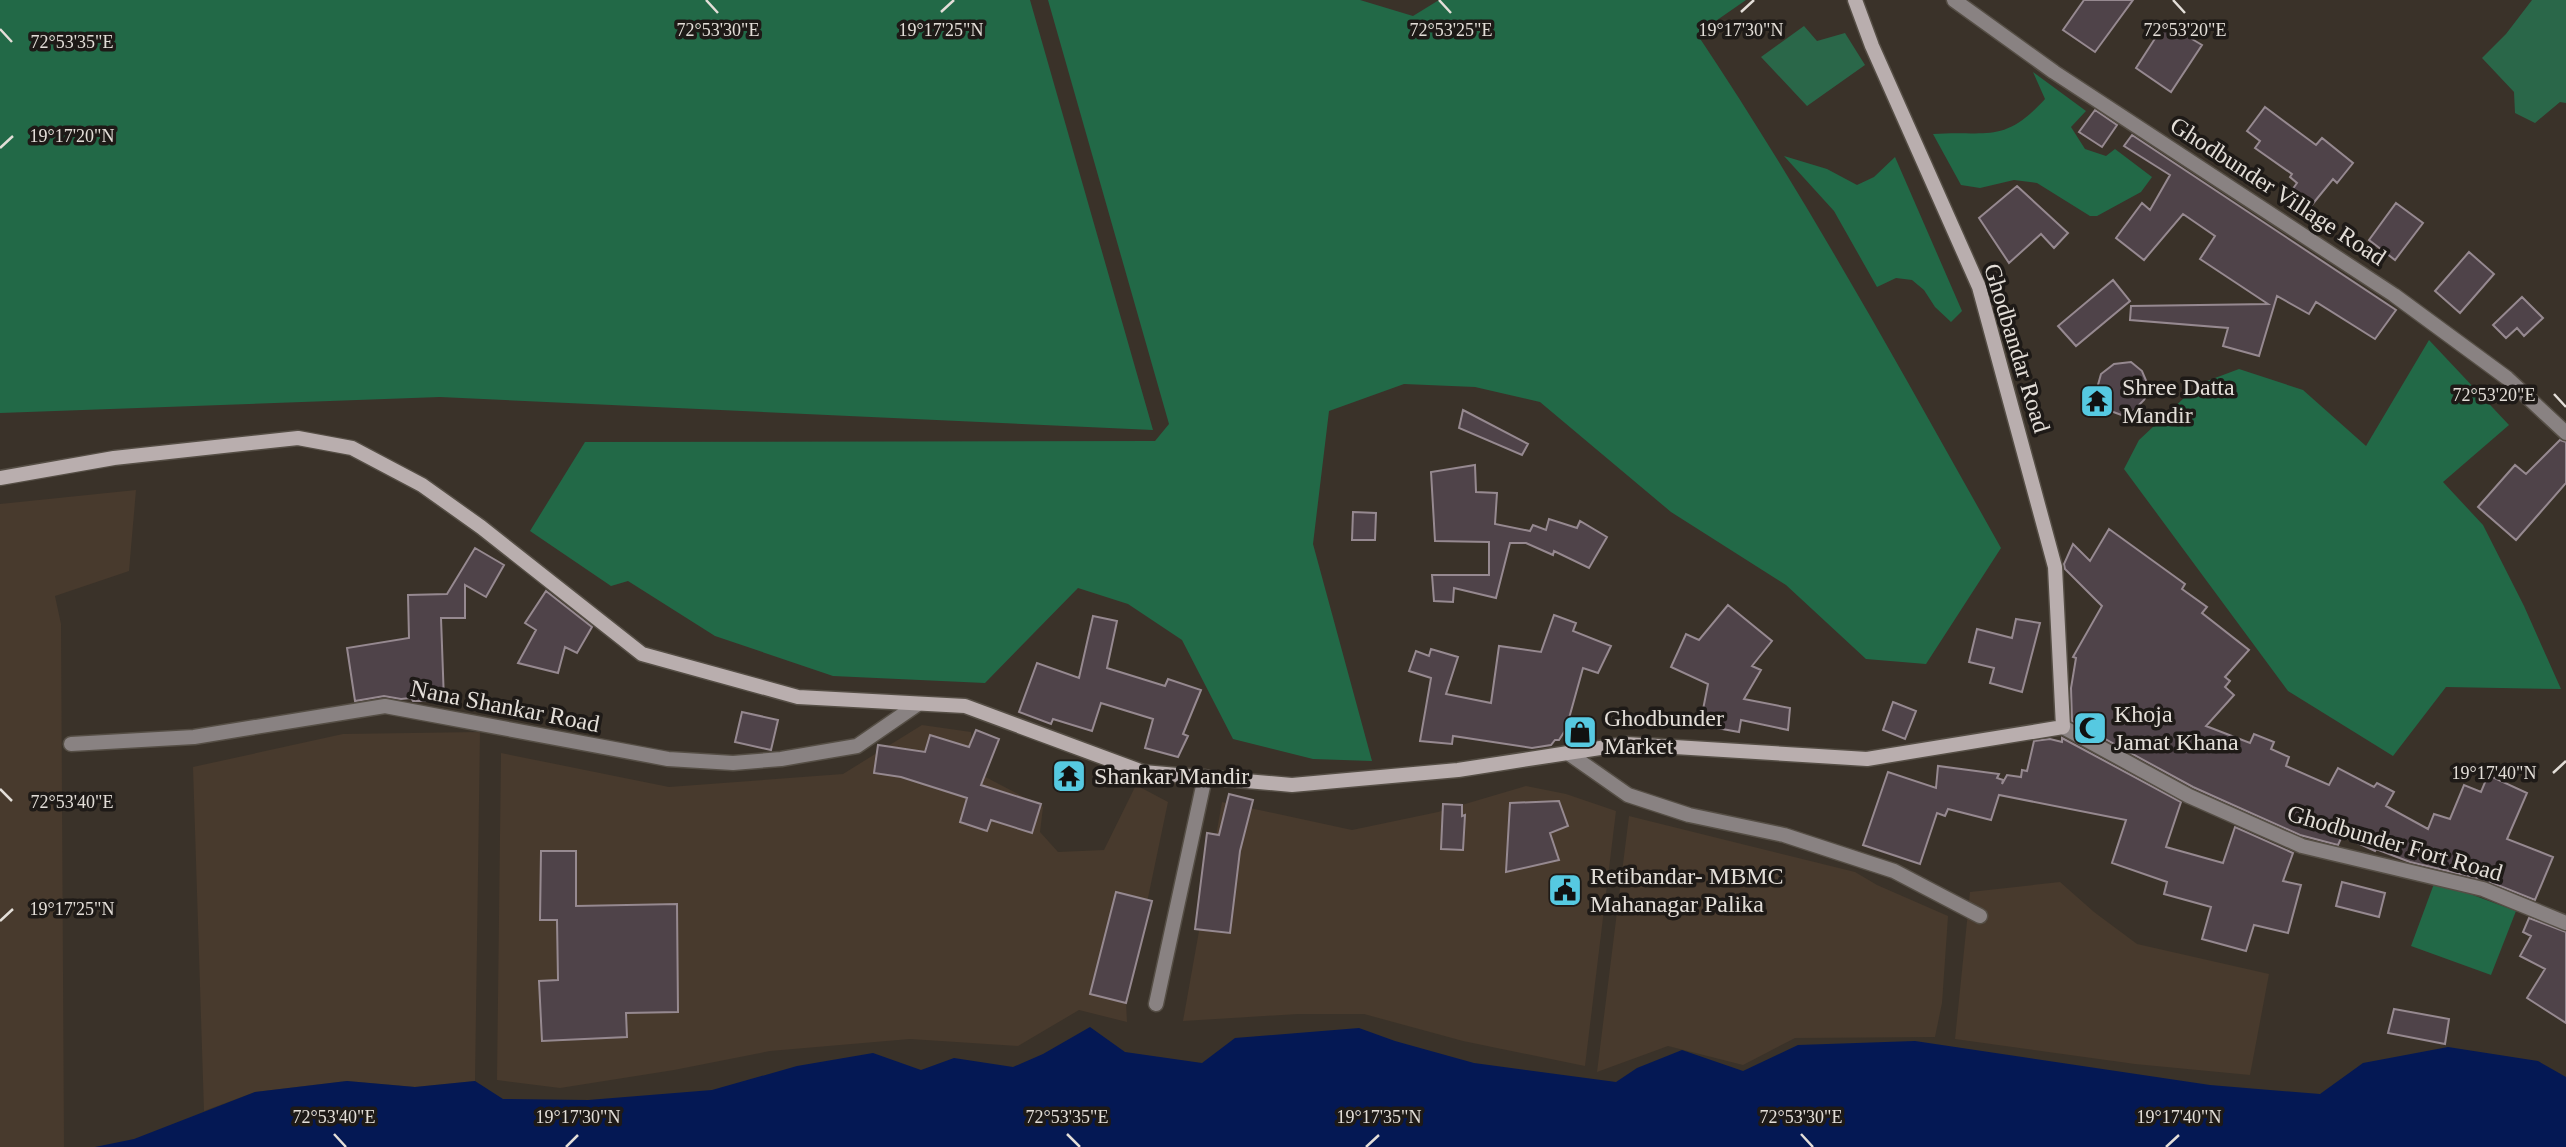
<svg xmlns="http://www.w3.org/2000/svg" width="2566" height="1147" font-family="'Times New Roman',serif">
<rect width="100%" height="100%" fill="#3a3229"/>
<path fill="#483a2d" d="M136,490L129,571L55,596L61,624L64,1147H0V504Z
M922,725L971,732L974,771L1043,807L1040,832L1058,852L1104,850L1136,785L1168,802L1126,1003L1127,1022L1079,1010L1018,1046L910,1039L770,1051L674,1070L560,1088L497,1080L501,753L669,787L843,774Z
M480,732L475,1081L415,1087L347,1081L255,1092L204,1111L193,767L343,734Z
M1526,786L1566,794L1616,811L1585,1066L1463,1041L1364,1014H1298L1183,1021L1222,802L1352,830L1438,812Z
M1629,816L1855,872L1877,885L1948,916L1942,1003L1935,1037L1795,1038L1743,1065L1668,1046L1597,1072Z
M2060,882L2094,912L2137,944L2269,974L2250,1075L2135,1064L1955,1039L1970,892Z"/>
<path fill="#2a6749" d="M2532,0H2566V103L2560,102L2535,123L2515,113L2514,92L2482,58L2506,34Z
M1804,26L1817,41L1845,33L1865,65L1807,106L1761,57Z"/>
<path fill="#226947" d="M0,0H1030L1153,430L440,397L0,413Z
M1048,0H1360L1413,16L1439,0H1746L1697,34C1808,200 1903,374 2001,548L1926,664L1866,659L1786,585L1671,512L1540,402L1475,387L1404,384L1329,411L1313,544L1372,761L1313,759L1233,739L1182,640L1128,604L1078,588L985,683L833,676L715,636L628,581L611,586L530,531L585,442L1155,441L1169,424Z
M2033,72L2086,111L2071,127L2085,149L2106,156L2115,149L2152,177L2141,192L2097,216H2090L2037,183L2014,180L1980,188L1961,185L1933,134C1987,130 2003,145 2045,99Z
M1784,156L1827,169L1857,185L1874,177L1895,157L1962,311L1951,322L1935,307L1924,290L1912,280L1896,278L1877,287L1834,211Z
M2429,340L2509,425L2443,482L2483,525L2524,606L2561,689L2446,687L2393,756L2288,691L2124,469L2139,440L2199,384L2239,369L2303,390L2366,446Z
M2435,881L2516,911L2491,975L2411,946Z"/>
<path fill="#041854" d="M1090,1027L1125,1052L1202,1063L1235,1038L1359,1028L1395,1041L1474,1063L1616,1082L1637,1068L1682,1050L1743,1071L1798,1045L1915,1041L2210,1085L2320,1094L2363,1063L2448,1047L2538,1061L2566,1077V1147H95L134,1139L255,1092L347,1081L415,1087L475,1081L503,1099L588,1100L712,1090L797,1066L873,1053L921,1070L954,1058L1013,1067L1043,1054Z"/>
<path fill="#4f4349" stroke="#968990" stroke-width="2" d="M2084,0H2133L2095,52L2063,30Z
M2165,23L2202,45L2171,92L2136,68Z
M2265,107L2316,145L2322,138L2353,163L2337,183L2333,179L2311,206L2292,190L2297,183L2290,177L2292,174L2255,148L2260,141L2247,131Z
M2095,110L2117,125L2102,147L2079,132Z
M2132,135L2396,310L2375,339L2316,302L2309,314L2277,296L2259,356L2223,346L2228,328L2130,320L2131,306L2268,304L2200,259L2215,236L2183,214L2144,260L2116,238L2142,203L2150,210L2170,175L2124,146Z
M2017,186L2068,233L2054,248L2041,234L2009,263L1979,218Z
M2396,203L2423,223L2395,260L2369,240Z
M2469,252L2494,274L2460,313L2435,291Z
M2113,280L2130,301L2076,346L2058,326Z
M2522,297L2543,318L2524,336L2517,328L2506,338L2493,325Z
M2131,362L2142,371L2150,390L2144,400L2127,417L2105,409L2096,392L2101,374L2114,364Z
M1463,410L1528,444L1522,455L1459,428Z
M2560,440L2566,442V483L2516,540L2478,507L2515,465L2526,474Z
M1475,465L1476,492L1497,493L1495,524L1530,531L1533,525L1546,530L1549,519L1577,528L1580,521L1607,537L1589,568L1554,551L1553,555L1526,543H1510L1496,598L1454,588L1453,602L1434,601L1432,575H1489V542L1435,541L1431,472Z
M1353,512L1376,513L1375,540H1352Z
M2109,529L2185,584L2182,589L2207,607L2202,613L2249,650L2225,677L2230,681L2225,687L2234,695L2206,726L2250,743L2254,734L2274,742L2271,749L2289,757L2286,766L2329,785L2338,768L2374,787L2377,783L2394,792L2386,806L2428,829L2434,814L2450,819L2464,785L2481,792L2488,775L2527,793L2507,839L2553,857L2535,900L2485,880L2410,862L2376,849L2375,851L2342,836L2338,845L2300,835L2193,787L2072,721L2071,688L2076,658L2073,657L2102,606L2065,569L2064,564L2073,544L2090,561Z
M475,548L504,565L486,597L465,585V618H441L444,701H413L411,698L401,699L384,696L355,701L347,648L409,638L408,595L447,594Z
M546,591L592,627L577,653L565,647L558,673L518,663L536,630L525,623Z
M1728,605L1772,641L1752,666L1761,670L1744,699L1790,708L1788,730L1741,720L1739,732L1700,725L1708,684L1671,667L1686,634L1699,640Z
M1554,615L1576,623L1573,631L1611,646L1598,673L1583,668L1566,729L1559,740H1555L1551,745L1532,748L1453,736L1452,744L1420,741L1431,678L1409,671L1416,651L1429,656L1431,649L1458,657L1446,694L1491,703L1499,646L1541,652Z
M1093,616L1117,621L1107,668L1165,686L1168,679L1201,690L1183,734L1188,736L1178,757L1145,748L1153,719L1101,703L1092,731L1053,719L1051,724L1019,712L1037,663L1079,678Z
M2016,619L2040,623L2022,692L1990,683L1994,668L1969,662L1977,629L2012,638Z
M1893,702L1916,711L1905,739L1883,730Z
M742,712L778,720L771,750L735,742Z
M976,730L999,739L981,785L1041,804L1032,833L991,820L987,831L960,822L967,798L901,777L874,773L878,745L925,752L930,735L969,747Z
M2062,738L2181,802L2166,847L2223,863L2235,827L2293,853L2283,881L2301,885L2288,933L2254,925L2246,951L2202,939L2211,907L2164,894L2167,882L2112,863L2126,820L1999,795L1991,820L1948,809L1945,816L1937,813L1920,864L1863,845L1888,772L1936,788L1938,766L1999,774L1997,778L2003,780L2002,784L2007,775L2021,777L2022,770L2027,771L2034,741L2050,739L2062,742Z
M1229,794L1253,800L1240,851L1230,933L1195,929L1207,833L1219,835Z
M1559,801L1568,826L1550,833L1559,860L1506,872L1510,803Z
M1443,804L1462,805V816L1465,815L1463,850L1441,849Z
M541,851H576V906L677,904L678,1012L626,1013L627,1037L542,1041L539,981L558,980L557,920H540Z
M2342,882L2385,893L2379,917L2336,906Z
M1116,892L1152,901L1126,1003L1090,994Z
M2529,918L2566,932V1023L2527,998L2545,969L2520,956L2531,936L2523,932Z
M2394,1009L2449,1019L2445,1044L2388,1033Z"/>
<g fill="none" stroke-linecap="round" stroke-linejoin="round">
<g stroke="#554e45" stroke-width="17">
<path id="street" d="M1954,0L2054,72L2394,295L2507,378L2566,433
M2063,727L2189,796L2302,846L2483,889L2566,923
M71,744L194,737L385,706L668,759L733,763L781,759L857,746L918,704
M1568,753L1628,795L1689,815L1784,835L1894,871L1980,916
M1156,1004L1205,777"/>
</g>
<g stroke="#554e45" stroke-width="17">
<path id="secondary" d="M0,478L114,458L298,438L352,448L422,485L481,527L642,654L798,697L965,706L1143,772L1292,785L1458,770L1626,744L1867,759L2063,727L2055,567L1979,287L1872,46L1855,0"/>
</g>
<use href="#street" stroke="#898282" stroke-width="14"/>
<use href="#secondary" stroke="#b9aeae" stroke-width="14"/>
</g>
<path fill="none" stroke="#e3ded8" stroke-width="2.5" d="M706,0L718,13M1439,0L1451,13M2173,0L2185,13M941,12L954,0M1741,12L1754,0M0,29L12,42M0,148L13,136M2554,394L2566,407M2553,773L2566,761M0,789L12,801M0,921L13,909M334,1134L346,1147M1067,1134L1080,1147M1801,1134L1813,1147M566,1147L578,1135M1366,1147L1379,1135M2166,1147L2179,1135"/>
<defs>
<g id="temple-square" transform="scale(1.75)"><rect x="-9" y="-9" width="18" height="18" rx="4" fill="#56c9e1" stroke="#1e1a17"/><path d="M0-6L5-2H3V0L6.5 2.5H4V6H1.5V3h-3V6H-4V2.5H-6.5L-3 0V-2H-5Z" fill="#111"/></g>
<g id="mosque-square" transform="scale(1.75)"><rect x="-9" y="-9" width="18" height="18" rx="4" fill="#56c9e1" stroke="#1e1a17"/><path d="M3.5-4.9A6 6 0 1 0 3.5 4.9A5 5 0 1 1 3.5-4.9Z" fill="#111"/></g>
<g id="shop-square" transform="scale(1.75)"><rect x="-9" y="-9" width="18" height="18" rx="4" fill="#56c9e1" stroke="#1e1a17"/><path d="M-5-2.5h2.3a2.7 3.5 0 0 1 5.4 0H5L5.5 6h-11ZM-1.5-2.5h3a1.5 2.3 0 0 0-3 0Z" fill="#111"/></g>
<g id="civic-square" transform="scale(1.75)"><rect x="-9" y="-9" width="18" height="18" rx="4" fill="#56c9e1" stroke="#1e1a17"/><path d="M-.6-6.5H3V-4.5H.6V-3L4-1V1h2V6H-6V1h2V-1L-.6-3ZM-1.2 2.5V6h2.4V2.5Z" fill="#111"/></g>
</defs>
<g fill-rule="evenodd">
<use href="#temple-square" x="2097" y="401"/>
<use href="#mosque-square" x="2090" y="728"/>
<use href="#shop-square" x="1580" y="732"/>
<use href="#temple-square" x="1069" y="776"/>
<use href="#civic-square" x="1565" y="890"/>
</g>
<g text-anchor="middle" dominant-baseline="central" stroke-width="7" stroke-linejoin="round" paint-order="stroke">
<g font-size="24" fill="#e3ded8" stroke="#1e1a17">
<text transform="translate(2278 191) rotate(33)">Ghodbunder Village Road</text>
<text transform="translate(2017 348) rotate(73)">Ghodbandar Road</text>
<text transform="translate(505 706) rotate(11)">Nana Shankar Road</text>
<text transform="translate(2395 843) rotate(16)">Ghodbunder Fort Road</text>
</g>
<g font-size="24" fill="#e3ded8" stroke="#1e1a17" text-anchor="start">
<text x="2122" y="387">Shree Datta<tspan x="2122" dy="28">Mandir</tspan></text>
<text x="2114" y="714">Khoja<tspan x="2114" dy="28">Jamat Khana</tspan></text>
<text x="1604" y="718">Ghodbunder<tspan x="1604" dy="28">Market</tspan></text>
<text x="1094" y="776">Shankar Mandir</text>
<text x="1590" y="876">Retibandar- MBMC<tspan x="1590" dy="28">Mahanagar Palika</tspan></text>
</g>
</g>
<g font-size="18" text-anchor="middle" fill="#e3ded8" stroke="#1e1a17" stroke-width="7" stroke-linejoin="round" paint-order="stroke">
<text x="941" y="36">19°17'25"N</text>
<text x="1741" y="36">19°17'30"N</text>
<text x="718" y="36">72°53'30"E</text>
<text x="1451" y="36">72°53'25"E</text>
<text x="2185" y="36">72°53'20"E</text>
<text x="72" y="48">72°53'35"E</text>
<text x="72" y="142">19°17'20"N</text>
<text x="2494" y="401">72°53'20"E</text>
<text x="2494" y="779">19°17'40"N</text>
<text x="72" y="808">72°53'40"E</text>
<text x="72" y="915">19°17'25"N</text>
<text x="334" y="1123">72°53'40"E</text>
<text x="1067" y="1123">72°53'35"E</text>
<text x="1801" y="1123">72°53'30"E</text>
<text x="578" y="1123">19°17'30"N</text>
<text x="1379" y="1123">19°17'35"N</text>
<text x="2179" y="1123">19°17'40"N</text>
</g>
</svg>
